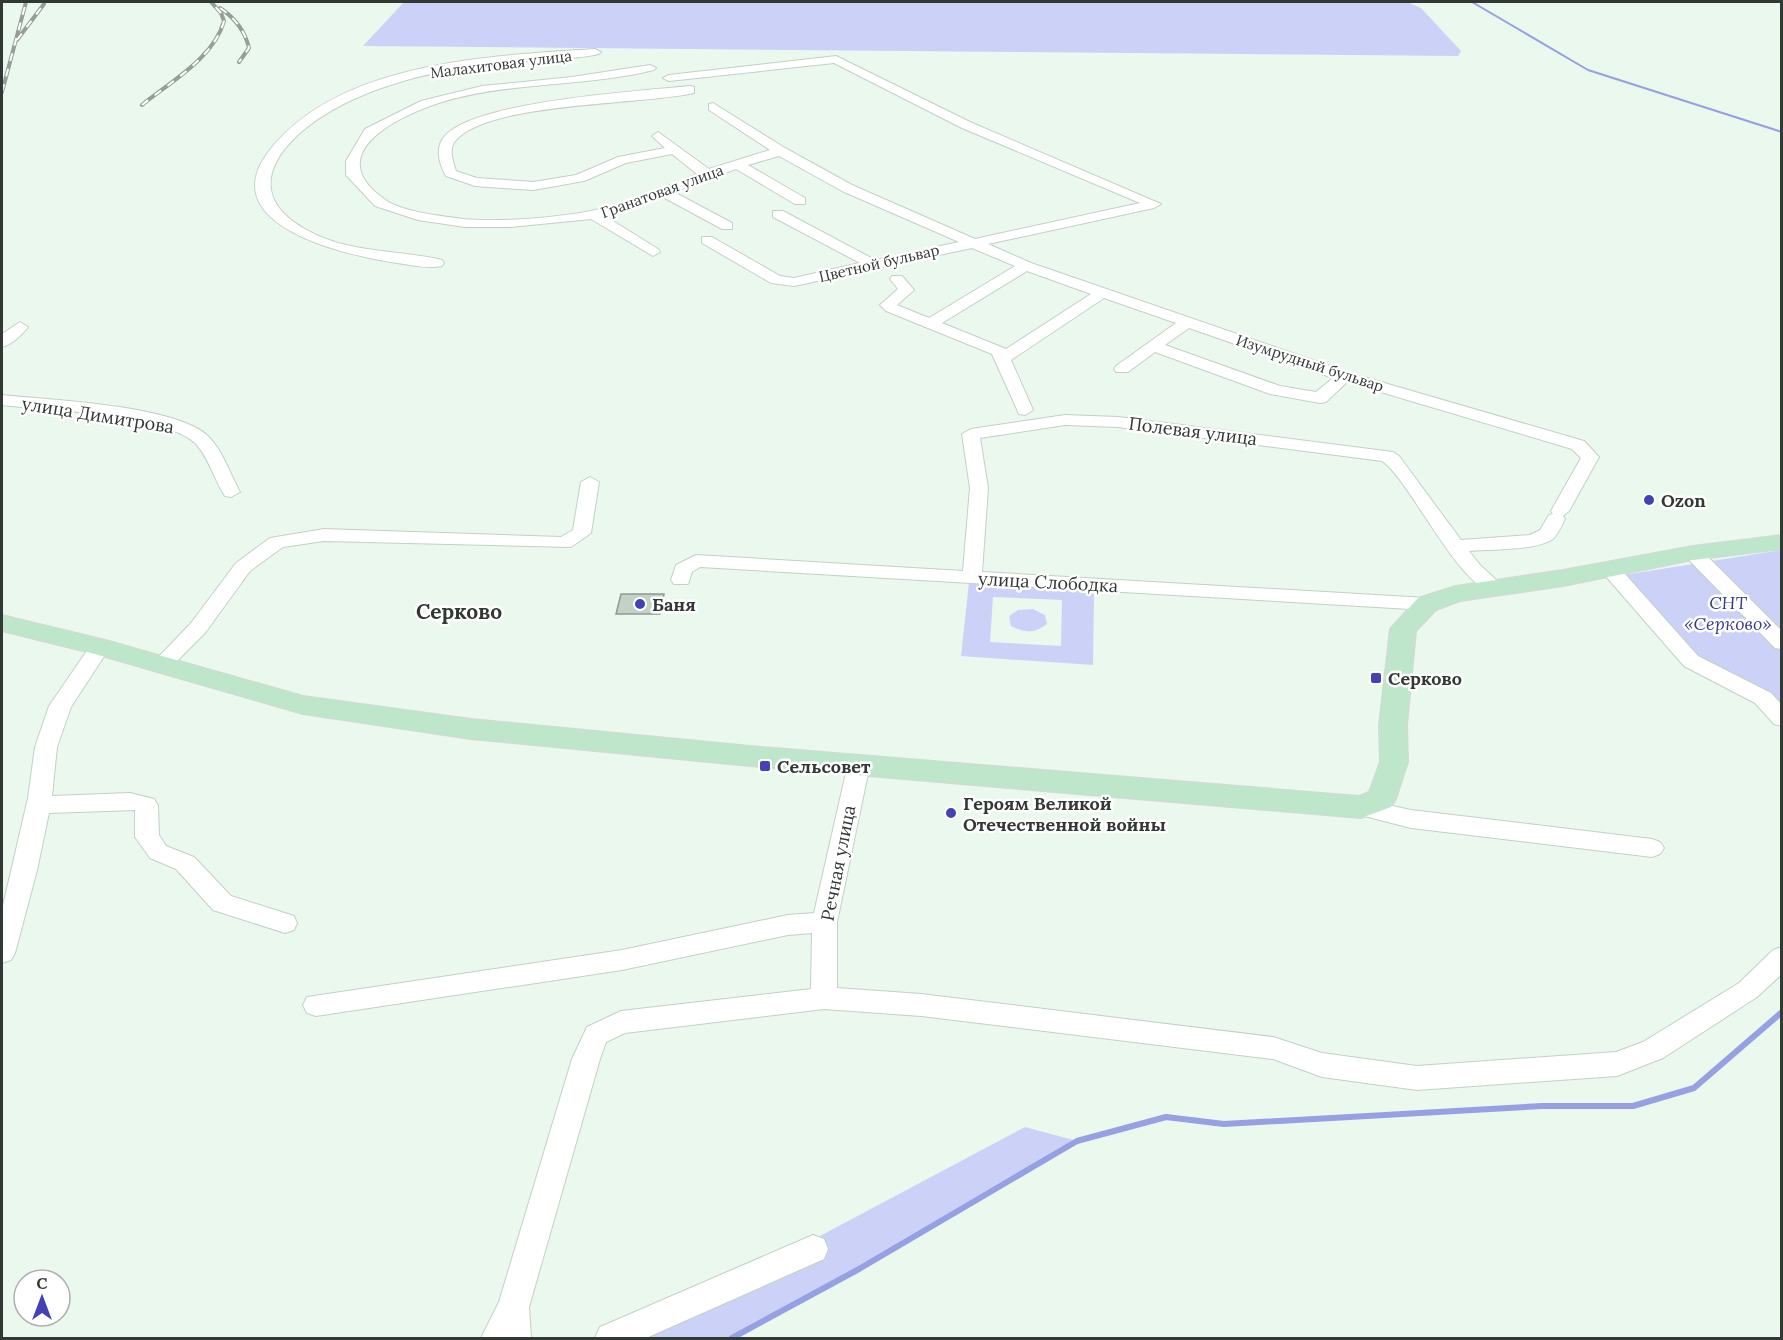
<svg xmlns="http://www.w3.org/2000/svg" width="1783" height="1340" font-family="Lora,serif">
<rect width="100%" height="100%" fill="#ebf8ee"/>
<path fill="#ccd2f7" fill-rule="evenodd" d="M404,2H1407L1421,8L1461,51L1458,56L363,46Z
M1781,550V702L1692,655L1623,575Z
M969,582L1094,591L1093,665L961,656ZM993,597L1062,600L1061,646L990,642Z
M1033,609L1045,615L1047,624C1034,634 1025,633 1011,626L1009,616L1018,610Z
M1025,1127L1077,1141L859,1269L732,1338H628Z"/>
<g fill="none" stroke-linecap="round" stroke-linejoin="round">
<path stroke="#96a0e3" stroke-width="2" d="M1472,2L1588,70L1782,132"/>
<path stroke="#96a0e3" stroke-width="6" d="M732,1338L859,1269L1077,1141L1166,1117L1224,1124L1542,1106H1633L1694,1088L1782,1012"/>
</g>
<path fill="#c4d1c7" stroke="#8d9a90" stroke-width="1.5" d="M621,594H664L660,614H616Z"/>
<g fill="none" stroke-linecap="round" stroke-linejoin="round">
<g stroke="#c3d0c6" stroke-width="2">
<path id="minor" d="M595,49L601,52L599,54C579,59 556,58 536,60C495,64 454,68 414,78C388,85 362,94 338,107C287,134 234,189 305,229C348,254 396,249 442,260L444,263L442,266C429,269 411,265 397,263C349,256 211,226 269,151C339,61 491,56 595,49Z
M836,56L970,122L1161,204L1154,208L988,244L1031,263L1350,373L1584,441L1599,457L1569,511L1563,516L1565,519C1562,525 1558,534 1553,539C1535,551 1491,549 1469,551L1480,565L1505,588L1502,592C1464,602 1412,481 1382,461L1118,427L1065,425L980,438L988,488L982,572L1427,598L1434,600L1437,604L1434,608L1427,610L700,567L692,572L688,584H674L671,580L676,565L696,555L963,571L970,488L962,434L971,429L1065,415L1118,417L1393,452L1399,456L1461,540L1530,535L1540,530L1549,515L1553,514L1551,511L1581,458L1572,449L1347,382L1326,402L1320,403L1270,394L1155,352L1128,372H1116L1114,369L1116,366L1176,323L1104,298L1011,360L1033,410L1025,415L1019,414L992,354L886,311L880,305L898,289L890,279L892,276H902L914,290L897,305L929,318L1015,266L972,248L794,286L771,283L702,243V237H712L780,276L794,278L860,263L773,217V211H783L875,260L959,242L842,191L779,156L748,165L805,198V204H795L736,169L674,192L732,223V229H722L663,197L605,216L658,249L660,252L653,256L591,219L510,227H465L418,220L375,206L346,175V161L365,129L421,101L482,86L572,77L650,65L656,68L654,70C581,88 499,81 430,106C387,122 325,157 384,199C401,212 442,216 463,219C510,223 586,216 630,201C653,193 675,183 697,174L672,154L626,163L584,181L533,190L475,186L446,176C439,164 435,148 444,137C473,101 641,91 690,86L694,87V93C642,105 490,102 456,140C448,148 453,162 456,171L477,178L533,182L576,175L618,157L665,148L652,136L658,132L709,169L770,150L709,110V104L713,103L785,148L852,185L975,239L1140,203L962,128L834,63L669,81L663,78L669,75ZM1027,271L1091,294L1006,349L942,323ZM1189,328L1333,378L1316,392L1280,386L1165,345Z
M20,322L28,327C22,335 11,345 2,347V334Z
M2,395C49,400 175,405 208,436C223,451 230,474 240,492L231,497L225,496C214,480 209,457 195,443C164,414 46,410 2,405Z
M590,477L599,482L591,533L571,547L324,541L283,547L250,571L205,633L167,671H153L150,666L191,623L236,563L270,538L324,529L561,537L573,530L581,482Z
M1693,547L1700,549L1782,631V649L1775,648L1686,557L1683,553L1686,549Z
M1610,563L1617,565L1698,656L1771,693L1782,705V726L1774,724L1755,703L1684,666L1603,573L1600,569L1603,565Z
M100,640L107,642L110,647L71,707L57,747L52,796L130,793L154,799L158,805L159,835L166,846L194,857L231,896L294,916L297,923L294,930L285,933L213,910L176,869L150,858L135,837V810L49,813L37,870L15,953L11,960L2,963V910L28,798L35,747L49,706L93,642Z
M859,756L867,758L870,764L837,922V988L921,994L1273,1037L1322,1053L1417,1066L1616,1052L1643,1042L1739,983L1773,950L1782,947V974L1757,997L1663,1058L1617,1076L1417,1090L1322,1077L1273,1059L921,1016L824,1009L625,1033L606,1042L600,1059L529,1307L531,1338H481L499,1302L572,1059L587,1027L621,1011L811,989L812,933L788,935L622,970L316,1016L307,1013L303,1005L307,997L622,950L788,915L814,913L848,764L851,758Z
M1361,799L1411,810L1652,839L1660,842L1664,848L1660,854L1652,857L1411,828L1353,813L1349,807L1353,801Z
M813,1235L824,1239L828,1249L824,1259L646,1338H595L600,1327Z"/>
</g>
<g stroke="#d6d7d6" stroke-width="2">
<path id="major" d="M1782,535V549L1693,560L1563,586L1460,601L1436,610L1416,631L1407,725L1408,762L1396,799L1391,807L1361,818L750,766L471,739L303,714L95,654L2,631V615L109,641L303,696L471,719L750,746L1359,796L1369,792L1380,762L1379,725L1390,629L1418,598L1456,586L1563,570L1693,546Z"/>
</g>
<use href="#minor" fill="#fff" fill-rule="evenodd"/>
<use href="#major" fill="#bee6ca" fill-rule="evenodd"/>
<g stroke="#959f97" stroke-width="4">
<path id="rail" d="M220,8C235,18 245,31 249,48L239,62
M17,40L44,4
M2,92L26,2
M142,105C170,82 214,58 224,21L221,13L211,2"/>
</g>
<use href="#rail" stroke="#fff" stroke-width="2" stroke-dasharray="8" stroke-linecap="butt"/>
</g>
<g fill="#4441b6" stroke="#fff" stroke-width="2">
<circle cx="1649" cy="500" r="6"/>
<circle cx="640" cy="604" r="6"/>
<rect x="1370" y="672" width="12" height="12" rx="3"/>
<rect x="759" y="760" width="12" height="12" rx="3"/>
<circle cx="951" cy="813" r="6"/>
</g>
<g text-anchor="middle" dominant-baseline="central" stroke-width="5" stroke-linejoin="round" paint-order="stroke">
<g font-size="15" fill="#323833" stroke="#fff">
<text transform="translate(501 64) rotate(-7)">Малахитовая улица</text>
<text transform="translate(662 191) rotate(-20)">Гранатовая улица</text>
<text transform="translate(879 263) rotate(-13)">Цветной бульвар</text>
<text transform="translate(1310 363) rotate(18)">Изумрудный бульвар</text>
</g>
<g font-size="18" fill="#323833" stroke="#fff">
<text transform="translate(98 415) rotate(9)">улица Димитрова</text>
<text transform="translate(1193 431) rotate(7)">Полевая улица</text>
<text transform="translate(1048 582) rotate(3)">улица Слободка</text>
<text transform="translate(838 863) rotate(-79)">Речная улица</text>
</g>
<g font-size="18" font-weight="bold" fill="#323833" stroke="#fff" text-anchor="start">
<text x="1661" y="500">Ozon</text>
<text x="652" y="604">Баня</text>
<text x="1388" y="678">Серково</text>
<text x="777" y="766">Сельсовет</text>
<text x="963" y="803">Героям Великой<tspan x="963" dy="21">Отечественной войны</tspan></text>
</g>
<g font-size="18" font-style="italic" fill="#3a3c8b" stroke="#fff">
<text x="1728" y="602">СНТ<tspan x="1728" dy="21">«Серково»</tspan></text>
</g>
<g font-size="21" font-weight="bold" fill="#323833" stroke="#fff">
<text x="459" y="611">Серково</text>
</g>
</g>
<rect width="1783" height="1340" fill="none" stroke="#323833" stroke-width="6"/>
<g transform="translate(42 1298)"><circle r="28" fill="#ffffff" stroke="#adafad" stroke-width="1.5"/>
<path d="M0-4.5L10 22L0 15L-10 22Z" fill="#4441b6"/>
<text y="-9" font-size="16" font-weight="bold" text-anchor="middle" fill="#323833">С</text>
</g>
</svg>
